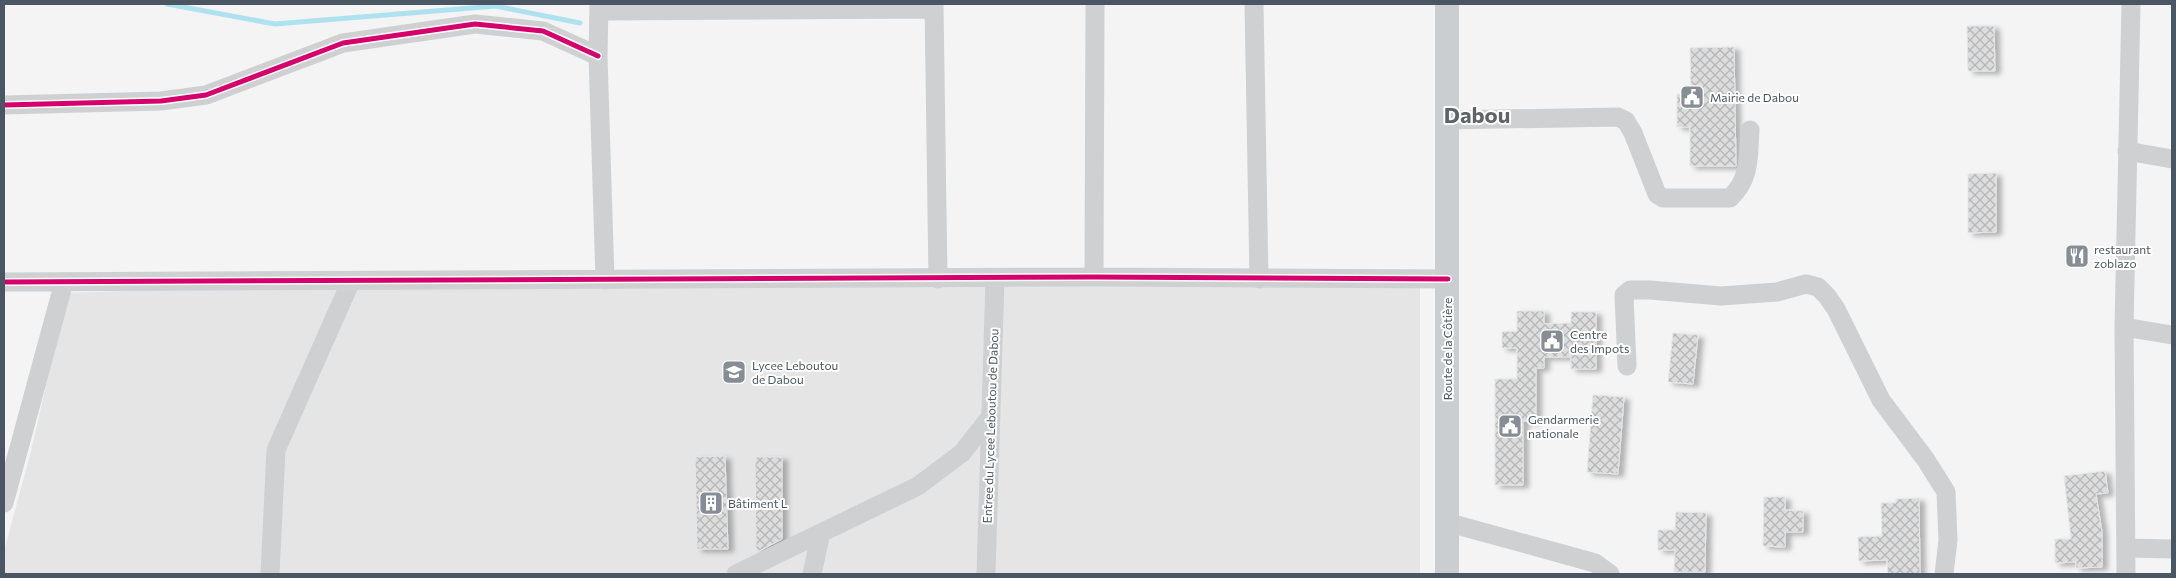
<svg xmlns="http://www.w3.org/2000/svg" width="2176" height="578" font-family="Commissioner,sans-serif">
<defs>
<pattern id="building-cross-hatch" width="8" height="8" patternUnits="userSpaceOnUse" patternTransform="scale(1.25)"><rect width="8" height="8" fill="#ddddde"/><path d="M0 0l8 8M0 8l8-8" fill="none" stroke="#b5b6b7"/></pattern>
<filter id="shadow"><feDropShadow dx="5.5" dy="3" stdDeviation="2.5" flood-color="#0004"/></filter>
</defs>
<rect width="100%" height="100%" fill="#f4f4f4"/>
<path fill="#e6e5e6" d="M1420,285V574H4V551L31,451L67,293L174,289Z"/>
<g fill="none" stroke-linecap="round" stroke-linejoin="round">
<path stroke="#aee2f0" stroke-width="5" d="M167,4L275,24L496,6L580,23"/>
</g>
<path fill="url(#building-cross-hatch)" stroke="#e5e6e7" filter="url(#shadow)" d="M1967,26H1994L1995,71H1968Z
M1734,47L1736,166H1690V127H1677V94H1691L1690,48Z
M1996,173V232L1968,233V174Z
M1517,311H1544V324L1571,323V312H1596V369H1571V357H1544V368H1536V421H1523V485H1495V379H1517V348H1502V332L1517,331Z
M1673,333L1698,335L1693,384L1668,382Z
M1593,395L1624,397L1618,474L1587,472Z
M725,456L728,549H697L695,457Z
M755,457H782V539L759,551H756Z
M2105,471L2108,493L2096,494L2102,532V567L2076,568V562L2055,563V539H2071L2064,476Z
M1764,497H1785V510L1803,511V532H1785V547L1763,546Z
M1919,498L1920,574H1888L1887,560L1859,561L1858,537L1882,536L1881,503H1896V499Z
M1676,512L1706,513L1705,572H1674L1675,550H1658V530H1675Z"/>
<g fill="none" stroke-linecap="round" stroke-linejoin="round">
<path stroke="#ced0d2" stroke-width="19" d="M599,4L598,56L605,280
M934,4L938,279
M1254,4L1259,279
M600,11L934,9
M4,105L161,101L206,95L343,43L475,24L543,31L598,56
M1446,120L1618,117L1626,121L1633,133L1657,194L1663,198H1730C1751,178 1748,157 1750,130
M2127,151L2172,159
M1094,277L1095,4
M4,282L1094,277L1448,279
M2124,327L2172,335
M1627,366L1624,295L1630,290H1650L1721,296L1777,292L1806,284L1818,287L1827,296L1836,309L1881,400L1926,460L1946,492L1948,540L1944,574
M4,503L64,282
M1446,522L1595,563L1610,574
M2127,548L2172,549
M270,574L276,450L351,281
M736,574L918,486L962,453L991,416
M812,574L821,533
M986,574L995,279
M2126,574L2124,327L2131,4"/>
<path stroke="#caced1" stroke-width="24" d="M1447,574V4"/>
<g stroke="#fff" stroke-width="8">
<path id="cycleway" d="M4,105L161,101L206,95L343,43L475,24L543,31L598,56
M4,282L1094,277L1448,279"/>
</g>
<use href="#cycleway" stroke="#d6006c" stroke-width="5"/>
</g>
<defs>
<g id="civic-square" transform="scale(1.25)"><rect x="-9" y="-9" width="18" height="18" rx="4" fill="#868d94" stroke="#fff"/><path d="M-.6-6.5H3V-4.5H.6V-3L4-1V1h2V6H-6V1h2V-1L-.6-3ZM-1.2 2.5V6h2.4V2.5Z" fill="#fff"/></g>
<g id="restaurant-square" transform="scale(1.25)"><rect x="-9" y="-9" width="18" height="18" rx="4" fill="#868d94" stroke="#fff"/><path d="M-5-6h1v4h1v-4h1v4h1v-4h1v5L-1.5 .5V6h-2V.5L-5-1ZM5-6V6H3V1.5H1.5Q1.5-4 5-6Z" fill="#fff"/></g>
<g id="school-square" transform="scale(1.25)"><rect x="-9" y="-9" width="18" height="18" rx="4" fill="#868d94" stroke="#fff"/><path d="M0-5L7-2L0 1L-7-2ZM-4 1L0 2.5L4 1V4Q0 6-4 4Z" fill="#fff"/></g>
<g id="building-square" transform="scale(1.25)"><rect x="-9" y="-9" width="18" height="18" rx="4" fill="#868d94" stroke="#fff"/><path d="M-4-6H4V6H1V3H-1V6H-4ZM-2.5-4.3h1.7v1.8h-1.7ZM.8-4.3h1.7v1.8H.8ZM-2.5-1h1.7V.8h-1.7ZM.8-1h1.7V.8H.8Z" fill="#fff"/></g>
</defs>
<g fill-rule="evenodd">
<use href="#civic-square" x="1692" y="97"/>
<use href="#restaurant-square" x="2077" y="256"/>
<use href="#civic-square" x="1552" y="341"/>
<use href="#school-square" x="734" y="372"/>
<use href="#civic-square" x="1510" y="426"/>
<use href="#building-square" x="711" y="503"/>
</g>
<g text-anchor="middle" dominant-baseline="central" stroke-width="4" stroke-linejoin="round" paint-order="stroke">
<g font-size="12" fill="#4a5661" stroke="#fff" text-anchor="start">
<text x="1710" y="97">Mairie de Dabou</text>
<text x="2094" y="249">restaurant<tspan x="2094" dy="14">zoblazo</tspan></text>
<text x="1570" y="334">Centre<tspan x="1570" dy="14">des Impots</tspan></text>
<text x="752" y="365">Lycee Leboutou<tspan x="752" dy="14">de Dabou</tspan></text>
<text x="1528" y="419">Gendarmerie<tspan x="1528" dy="14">nationale</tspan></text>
<text x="728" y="503">Bâtiment L</text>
</g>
<g font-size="12" fill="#4a5661" stroke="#fff">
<text transform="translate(1447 349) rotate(-90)">Route de la Côtière</text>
<text transform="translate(990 426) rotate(-88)">Entree du Lycee Leboutou de Dabou</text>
</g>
<g font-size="22" font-weight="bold" fill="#5f6368" stroke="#fff">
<text x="1477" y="114">Dabou</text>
</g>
</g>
<rect width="2176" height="578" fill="none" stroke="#4a5661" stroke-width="10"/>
</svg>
